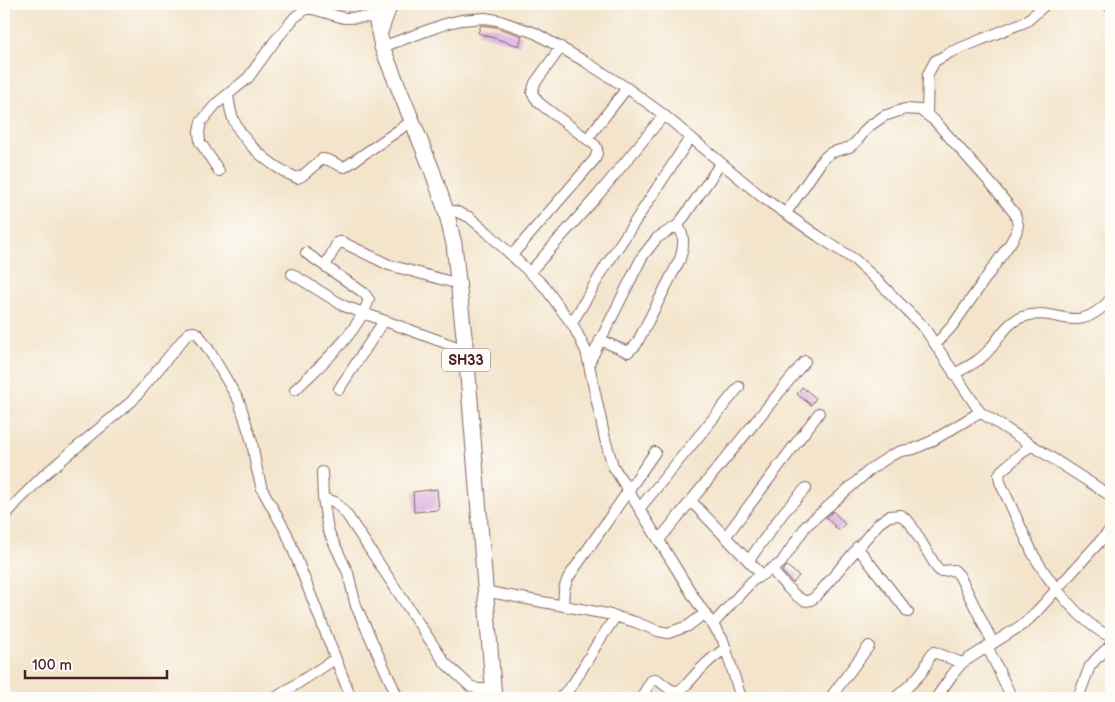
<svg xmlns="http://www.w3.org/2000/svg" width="1115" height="702" font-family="'Balsamiq Sans',sans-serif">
<rect width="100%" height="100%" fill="#fdfcf7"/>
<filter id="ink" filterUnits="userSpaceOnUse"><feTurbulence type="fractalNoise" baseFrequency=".02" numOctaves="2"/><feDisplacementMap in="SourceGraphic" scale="10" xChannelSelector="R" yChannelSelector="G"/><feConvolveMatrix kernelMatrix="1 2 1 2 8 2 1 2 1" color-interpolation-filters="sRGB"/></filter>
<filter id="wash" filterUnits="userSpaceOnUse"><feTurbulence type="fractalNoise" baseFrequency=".0096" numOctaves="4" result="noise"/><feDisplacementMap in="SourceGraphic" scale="20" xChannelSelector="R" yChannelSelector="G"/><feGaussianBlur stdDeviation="1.12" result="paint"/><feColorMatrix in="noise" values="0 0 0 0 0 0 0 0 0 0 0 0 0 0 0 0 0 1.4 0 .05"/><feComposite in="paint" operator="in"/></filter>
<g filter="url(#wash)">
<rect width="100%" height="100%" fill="#f3e4cb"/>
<g id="blocks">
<path fill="#d9aadd" d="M481,25L495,27L522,36L519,46L478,33Z
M802,387L816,398L811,405L797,394Z
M437,489L439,510L414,512L413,492Z
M833,511L845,524L838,530L826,517Z
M787,566L799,576L793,583L782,571Z"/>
</g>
</g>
<g filter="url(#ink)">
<use href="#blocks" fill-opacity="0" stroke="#856463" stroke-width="1"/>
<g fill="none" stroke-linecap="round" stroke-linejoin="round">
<g stroke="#856463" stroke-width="12">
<path id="minor" d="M1107,4L1111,8
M382,47L445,24L461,20L485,18L497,20L535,33L584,61L627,88L664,115L762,197L818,236L855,260L879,282L925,329L980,412L1111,496
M228,94C229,103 230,112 234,121C246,146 272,167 297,178L302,176L322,159C332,159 336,166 345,167L412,121
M927,114L928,74L935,61L951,52L1027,21L1046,4
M587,139L627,88
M219,171L200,142L199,132L201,122L216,104L248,78L274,42L295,17L306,9H313L344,18L376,17
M446,211H455L469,217L487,232L544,286L574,327L586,351L605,439L613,466L695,599L723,640L741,698
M786,213L823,159L830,153L850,147L856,142L868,127L884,116L905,109L920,110L935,121L993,186L1015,214L1018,225L1016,233L1011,242L953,325L936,344
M512,255L595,159C597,153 599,150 595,145L539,103L532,93L535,83L561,47
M325,266L338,242H342L389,265L459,284
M530,272L598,195L664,115
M292,274L344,306L465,350
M572,323L605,267L690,138
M600,340L628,352L636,345L680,259C684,246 685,237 678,225
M589,363L642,257L657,238L678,225L681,221L721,163
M954,374C967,367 980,361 989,350C999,339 1007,322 1022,317C1060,305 1074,339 1111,299
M339,389L384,321
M295,390C322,363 355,337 369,300L364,293L306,253
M1031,445L1001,471L999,475L1000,482L1033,554C1050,583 1080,623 1111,637
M322,472L323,498L328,530L348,573L356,606L398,698
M323,498L335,502L347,515L445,663L470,686L478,689H493
M691,501L762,575
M639,509L739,387
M4,517L18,501L45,474L132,401L185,337L189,333L194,332L198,334L209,350L239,401L252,442L256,466L262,489L287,534L351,698
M726,536L819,413
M659,540L805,361
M857,547L908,612
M749,560L784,512L806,488
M771,569C778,577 797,601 807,601C812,601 816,596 820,592L879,523L889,516L901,515L910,523L937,568L940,571L954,570L959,575L993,643
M484,591L607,614L635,622L658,631L668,633L688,626L705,613
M563,606L564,589L568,578L655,452
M713,624L752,581L781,563L806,526L872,468L892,455L901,451L914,449L932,441L980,412
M987,646L1012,698
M275,698L335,659
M560,698L573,684L597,644L616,616
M641,698L651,681L656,679C662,682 669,691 676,691C681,691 685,686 688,683C702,667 709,660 726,648
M830,698L869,646
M895,698C905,689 917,680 924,669C928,663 928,656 934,652L962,663
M936,698L952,675L962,663L1025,623L1039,609L1111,529
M1078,698L1090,666L1097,658L1111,645"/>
</g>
<g stroke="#856463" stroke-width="17">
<path id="primary" d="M378,4L376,17L382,47L432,170L446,211L454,244L467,363L494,698
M380,32L390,4"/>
</g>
<use href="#minor" stroke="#fff" stroke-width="10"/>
<use href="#primary" stroke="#fff" stroke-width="15"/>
</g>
</g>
<g text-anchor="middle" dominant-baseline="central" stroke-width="4.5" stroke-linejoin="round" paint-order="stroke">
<rect fill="#fdfcf7" stroke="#806168" stroke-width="1" x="442" y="348.5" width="48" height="23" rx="4"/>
<g font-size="14" font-weight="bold" fill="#4a1f2b">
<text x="466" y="360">SH33</text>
</g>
</g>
<rect width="1115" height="702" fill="none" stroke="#fdfcf7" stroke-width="20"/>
<path d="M25 670v8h142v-8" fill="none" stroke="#4a1f2b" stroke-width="2.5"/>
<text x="32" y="670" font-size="15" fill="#4a1f2b" stroke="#fdfcf7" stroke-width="4" paint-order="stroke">100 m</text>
</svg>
